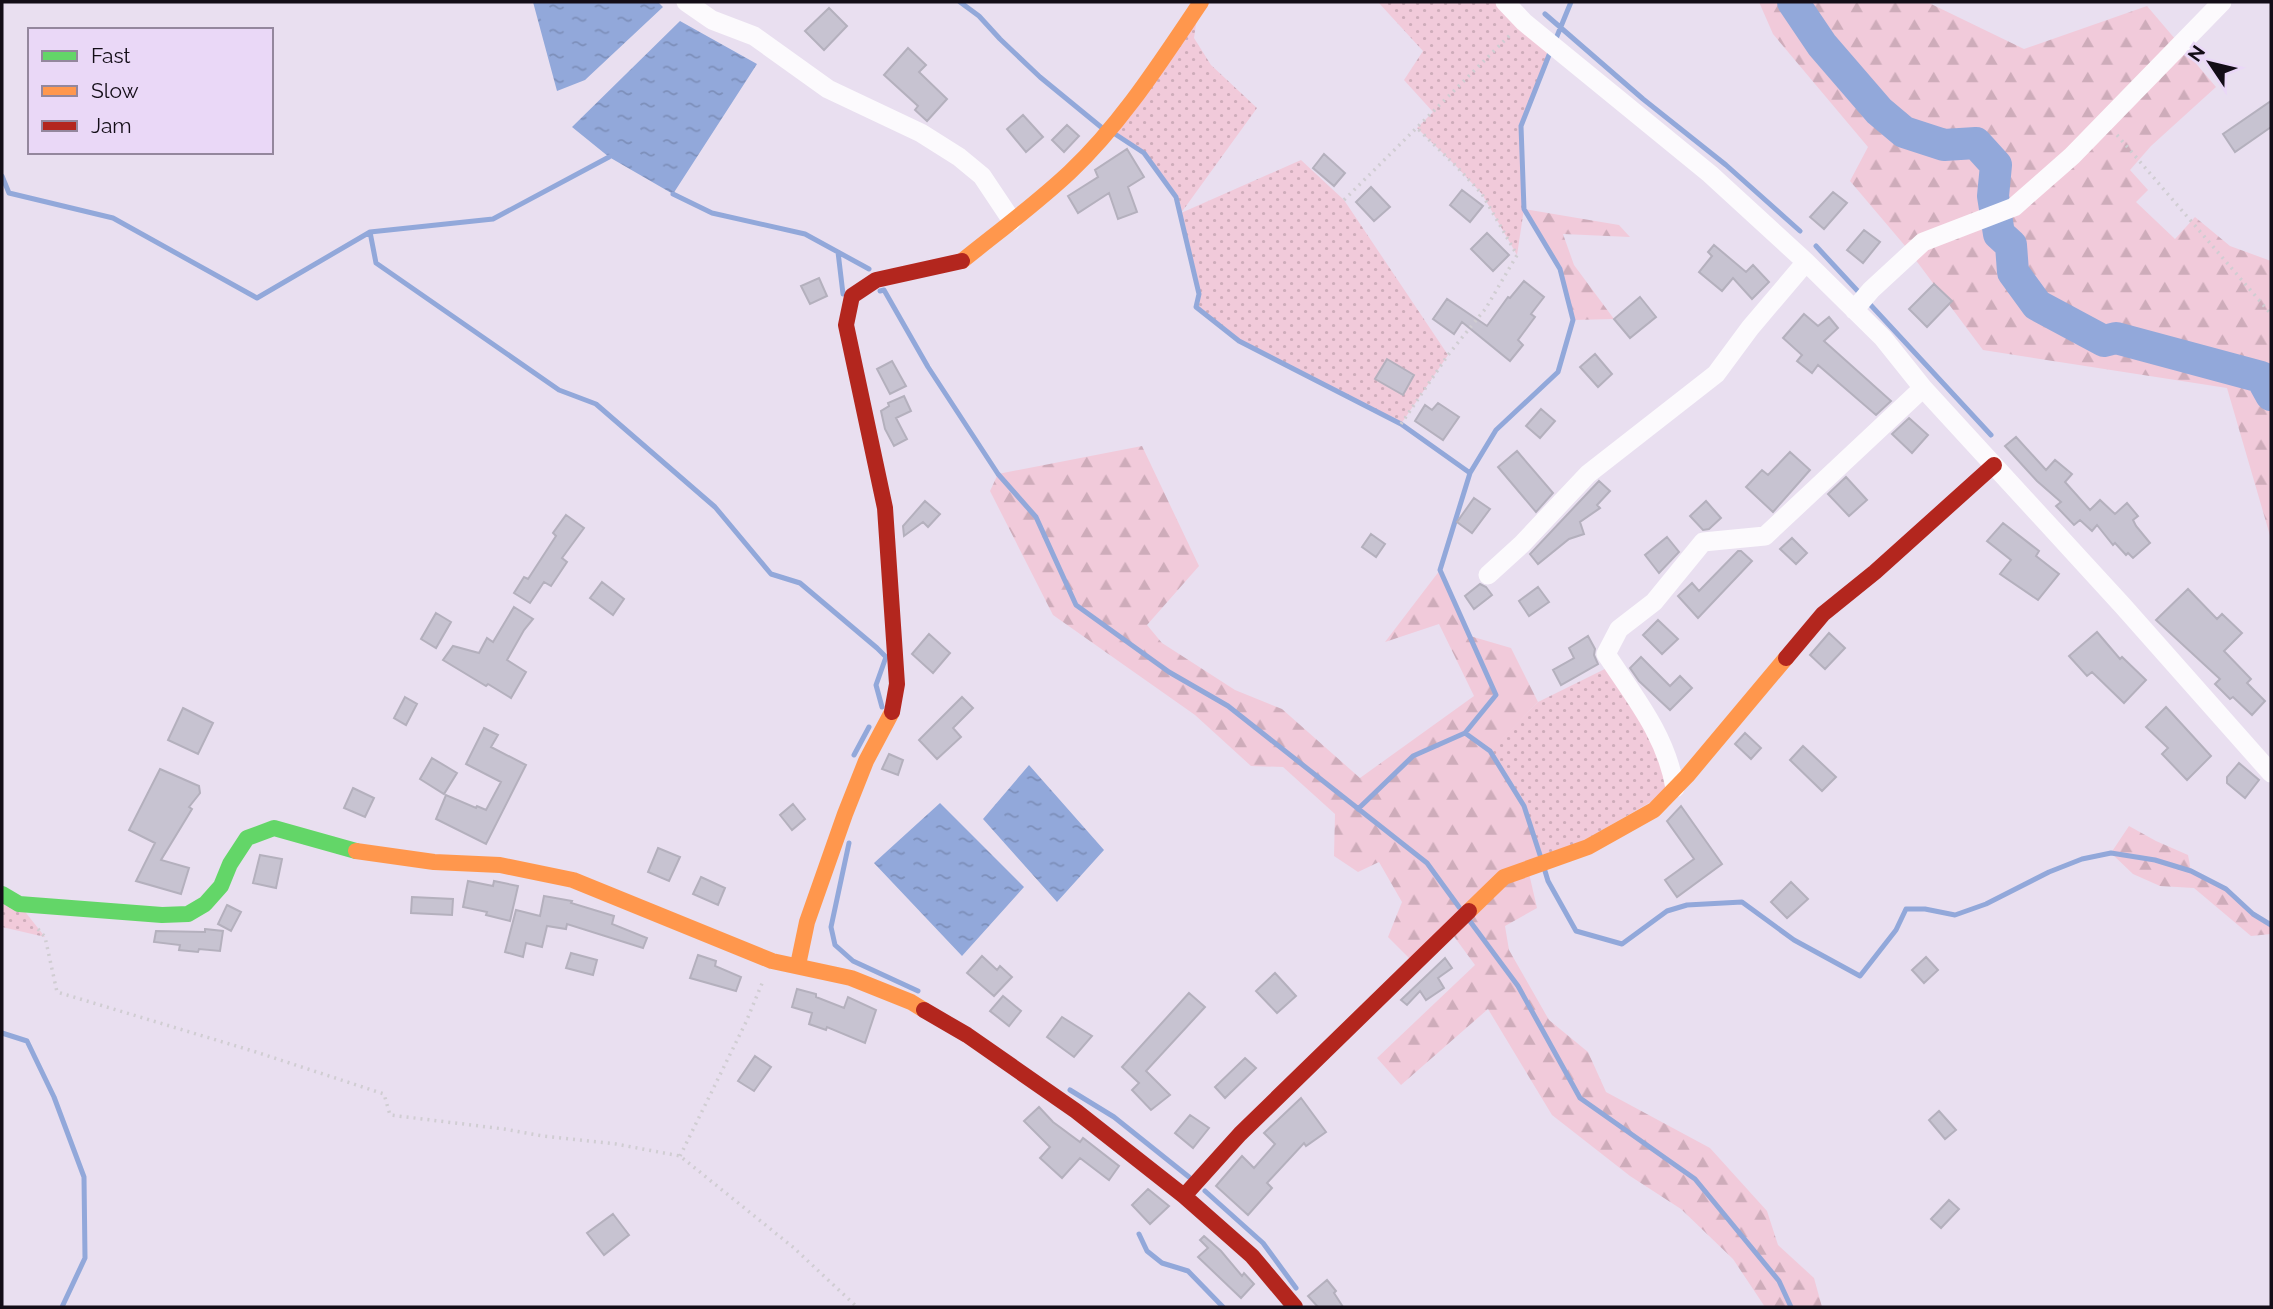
<svg xmlns="http://www.w3.org/2000/svg" width="2273" height="1309" font-family="Raleway,sans-serif">
<defs>
<pattern id="grass-dots" width="8" height="8" patternUnits="userSpaceOnUse" patternTransform="scale(1.75)"><rect width="8" height="8" fill="#f1cada"/><path d="M2 2h.1M6 6h.1" fill="none" stroke="#ceacba" stroke-width="1.8" stroke-linecap="round"/></pattern>
<pattern id="forest-firs" width="22" height="20" patternUnits="userSpaceOnUse" patternTransform="scale(1.75)"><rect width="22" height="20" fill="#f1cada"/><path d="M5 1l3.5 6h-7zM16 11l3.5 6h-7z" fill="#ceacba"/></pattern>
<pattern id="water-ripples" width="26" height="14" patternUnits="userSpaceOnUse" patternTransform="scale(1.75)"><rect width="26" height="14" fill="#92a8da"/><path d="M2 4q2-2 4 0t4 0M15 11q2-2 4 0t4 0" fill="none" stroke="#7d8fba"/></pattern>
</defs>
<rect width="100%" height="100%" fill="#e9dff0"/>
<path fill="url(#grass-dots)" d="M1378,2H1505L1553,46L1521,126L1524,209L1517,255L1482,194L1457,167L1417,128L1433,112L1404,80L1423,51Z
M1199,4L1194,38L1211,65L1257,108L1181,213L1301,160L1344,200L1448,355L1401,424L1239,341L1196,307L1199,294L1176,197L1144,153L1113,132Z
M1613,665L1675,788L1543,864L1490,751L1538,702Z
M2,894L19,904L45,937L2,927Z"/>
<path fill="url(#forest-firs)" d="M1759,2H1927L2024,49L2147,6L2216,87L2151,146L2130,170L2148,190L2136,202L2175,239L2195,217L2230,246L2271,261V539L2227,388L1983,350L1906,247L1850,181L1868,147L1773,34Z
M1524,209L1619,225L1630,237L1563,234L1574,265L1614,319L1573,320L1560,269Z
M1142,446L1199,566L1147,625L1162,643L1235,690L1282,709L1360,778L1474,696L1439,624L1385,642L1440,570L1470,636L1511,648L1538,702L1491,751L1524,806L1543,864L1528,869L1537,908L1505,926L1509,950L1549,1020L1588,1052L1606,1092L1710,1148L1767,1211L1778,1245L1814,1278L1822,1307H1765L1733,1259L1681,1209L1630,1176L1552,1115L1488,1009L1401,1085L1377,1058L1475,965L1450,931L1415,964L1388,937L1402,902L1379,862L1358,872L1334,856L1335,814L1283,767L1251,766L1195,715L1053,615L990,491L998,474Z
M2129,826L2156,841L2188,855L2191,871L2226,889L2253,914L2271,925V934L2251,936L2194,888L2160,886L2133,874L2111,853Z"/>
<path fill="url(#water-ripples)" d="M533,2H658L663,7L585,80L557,91Z
M680,21L757,64L673,194L609,157L572,127Z
M1029,765L1104,850L1057,902L983,819Z
M940,803L1024,887L962,956L874,863Z"/>
<g fill="none" stroke-linecap="round" stroke-linejoin="round">
<path stroke="#92a8da" stroke-width="5" d="M960,2L979,16L1000,39L1040,77L1101,127
M1545,14L1643,99L1726,165L1800,231
M1555,41L1571,2
M1115,134L1144,153L1176,197L1199,294L1196,307L1239,341L1401,424L1470,473
M2,176L9,193L113,218L257,298L370,232L493,219L609,157
M673,194L712,213L805,234L869,269
M370,232L376,263L559,390L596,404L715,507L771,574L800,583L877,648L886,657L876,685L882,707
M1816,246L1991,435
M838,252L843,294
M880,291L884,290L928,367L998,474L1036,517L1076,605L1169,672L1228,706L1427,863L1459,907
M1465,733L1496,695L1440,570L1470,473L1496,430L1558,372L1573,320L1560,269L1524,209L1521,126L1551,50
M854,755L869,727
M1358,809L1413,756L1465,733L1490,751L1524,806L1540,855
M849,843L831,927L835,945L853,961L918,991
M1545,871L1548,881L1576,931L1622,944L1667,911L1687,905L1742,902L1794,940L1860,976L1896,930L1906,909H1925L1955,915L1986,904L2049,872L2082,859L2111,853L2155,860L2191,871L2226,889L2253,914L2271,925
M1469,920L1518,986L1580,1098L1695,1179L1779,1281L1791,1307
M2,1033L27,1041L54,1097L84,1177L85,1258L62,1307
M1070,1090L1114,1117L1189,1177
M1205,1191L1263,1243L1296,1288
M1139,1234L1147,1251L1162,1263L1188,1271L1223,1307"/>
<path stroke="#92a8da" stroke-width="32" d="M1793,2L1822,45L1879,111L1904,132L1944,145L1976,143L1996,165L1993,196L1999,234L2011,245L2013,272L2037,305L2104,341L2116,338L2261,377L2271,395"/>
</g>
<path fill="#c7c3d1" stroke="#b4b0bd" stroke-width="2" d="M829,8L847,26L824,50L805,31Z
M908,48L926,65L919,72L947,99L927,121L915,110L918,106L884,75Z
M2271,101V127L2235,152L2223,134Z
M1023,115L1043,137L1026,152L1007,129Z
M1067,125L1079,136L1064,152L1052,140Z
M1127,149L1144,177L1128,187L1137,212L1118,219L1109,193L1078,213L1068,196L1098,177L1095,170Z
M1324,154L1345,173L1334,186L1313,168Z
M1371,187L1390,207L1374,221L1356,202Z
M1462,190L1483,206L1470,222L1450,205Z
M1833,192L1847,203L1824,229L1810,217Z
M1864,230L1880,242L1863,263L1847,250Z
M1487,233L1509,255L1493,271L1471,249Z
M1714,245L1746,272L1753,265L1769,282L1752,299L1733,278L1722,291L1699,272L1712,256L1708,252Z
M819,278L827,296L810,304L801,286Z
M1524,281L1544,297L1531,314L1535,317L1518,340L1523,345L1510,361L1462,322L1454,334L1433,319L1447,299L1487,326L1508,297L1510,298Z
M1934,284L1952,301L1927,327L1909,309Z
M1640,297L1656,317L1630,338L1614,319Z
M1804,314L1818,326L1829,317L1838,328L1824,341L1891,401L1876,415L1818,365L1812,373L1797,361L1802,355L1783,338Z
M1595,354L1612,374L1598,387L1580,367Z
M1387,359L1414,375L1403,395L1375,379Z
M892,361L906,386L890,394L877,369Z
M904,396L911,411L896,418L907,439L894,446L885,429L881,411L889,406L888,403Z
M1438,403L1459,417L1443,440L1415,421L1425,405L1432,410Z
M1541,409L1555,421L1540,438L1526,426Z
M1909,418L1928,435L1912,453L1892,434Z
M2016,437L2046,470L2055,460L2072,474L2065,482L2090,510L2100,500L2115,514L2127,503L2138,516L2133,520L2136,526L2150,543L2133,558L2128,553L2126,555L2115,543L2113,545L2097,525L2092,531L2080,520L2074,525L2056,506L2061,502L2037,481L2005,446Z
M1517,451L1553,493L1536,512L1498,467Z
M1790,452L1810,470L1773,512L1746,487L1762,470L1768,475Z
M1846,477L1867,500L1849,516L1828,494Z
M1599,481L1610,491L1597,505L1600,508L1580,522L1584,534L1569,539L1538,564L1530,554Z
M1474,498L1490,509L1472,533L1457,522Z
M925,501L940,514L928,527L923,522L904,536L903,526Z
M1706,501L1721,518L1709,529L1703,530L1690,516Z
M566,515L584,528L562,558L567,562L551,586L544,582L530,603L514,593L524,577L528,579L556,536L553,533Z
M2003,523L2039,551L2036,556L2059,574L2038,600L2000,574L2011,560L1987,541Z
M1371,534L1385,544L1376,557L1362,547Z
M1667,537L1679,552L1659,573L1645,555Z
M1792,538L1807,553L1796,564L1780,549Z
M1738,551H1741L1752,561L1698,618L1678,596L1692,583L1699,591Z
M602,582L624,599L613,615L590,598Z
M1480,584L1486,587L1492,595L1474,609L1465,596Z
M1538,587L1549,602L1529,616L1519,601Z
M2188,589L2217,619L2222,614L2242,633L2224,651L2251,679L2247,683L2265,701L2252,715L2233,697L2230,699L2215,684L2220,679L2156,620Z
M514,607L533,619L524,630L507,660L526,672L511,698L488,684L486,686L443,660L453,646L479,653L487,638L493,642Z
M436,613L451,622L436,648L421,639Z
M1658,620L1678,639L1662,654L1643,635Z
M2097,632L2120,659L2122,657L2146,680L2124,703L2092,672L2087,676L2069,656Z
M1829,633L1845,648L1825,669L1810,655Z
M929,634L950,653L933,673L912,654Z
M1588,636L1595,649L1594,655L1598,664L1561,685L1553,670L1574,658L1569,648Z
M1641,657L1670,686L1680,676L1692,688L1670,710L1639,681L1630,668Z
M405,697L417,704L406,725L394,718Z
M962,697L973,708L953,728L961,737L937,759L919,740Z
M2166,707L2211,756L2187,780L2162,754L2168,748L2146,727Z
M183,708L213,723L198,754L168,740Z
M484,728L498,735L491,747L526,765L486,844L436,819L446,795L476,808L477,806L486,810L501,782L466,764Z
M1745,733L1761,748L1751,759L1735,744Z
M1803,746L1836,777L1822,791L1790,760Z
M889,754L903,760L898,775L882,769Z
M432,758L457,773L444,794L420,779Z
M2239,763L2259,780L2245,798L2227,783V777Z
M160,769L199,786L200,793L189,807L192,809L161,860L189,868L181,894L136,881L155,843L129,830Z
M353,788L374,798L365,817L344,808Z
M793,804L805,819L792,830L780,815Z
M1681,806L1722,864L1677,897L1665,880L1694,859L1667,821Z
M658,848L680,857L669,881L648,872Z
M260,855L282,859L276,888L253,883Z
M701,877L725,888L718,905L693,894Z
M468,881L493,886L494,881L518,886L510,921L486,915L487,912L463,907Z
M1791,882L1808,899L1787,918L1771,902Z
M544,896L572,901L571,903L614,916L612,924L647,938L643,948L567,924L566,929L547,926L542,947L526,943L523,957L505,952L516,910L540,916Z
M412,897L453,899L452,915L411,913Z
M227,905L241,912L231,931L218,924Z
M205,929L223,931L220,951L199,949L198,952L179,950L180,945L154,942L156,931L205,932Z
M571,953L597,960L593,975L566,968Z
M698,955L716,961L715,966L741,977L736,991L690,978Z
M982,956L997,970L1000,966L1012,977L994,996L967,973Z
M1926,957L1938,970L1924,983L1912,970Z
M1445,958L1452,968L1438,978L1444,988L1426,1000L1420,991L1407,1005L1401,1000Z
M1275,973L1296,996L1277,1013L1256,991Z
M797,989L816,994V997L844,1008L848,997L876,1010L865,1043L827,1027L826,1030L809,1024L812,1013L792,1007Z
M1189,993L1205,1007L1146,1071L1170,1095L1151,1110L1132,1090L1139,1083L1122,1067Z
M1003,996L1021,1011L1009,1026L990,1011Z
M1062,1017L1092,1036L1074,1057L1047,1037Z
M755,1056L771,1067L754,1091L738,1081Z
M1245,1058L1256,1068L1225,1098L1215,1087Z
M1301,1098L1326,1132L1306,1146L1304,1143L1267,1183L1272,1188L1248,1215L1216,1186L1242,1156L1254,1168L1275,1144L1264,1133Z
M1039,1107L1053,1122L1080,1142L1083,1138L1119,1166L1109,1180L1080,1158L1062,1178L1040,1158L1050,1147L1024,1121Z
M1939,1111L1956,1130L1945,1139L1929,1120Z
M1190,1115L1209,1128L1193,1148L1175,1133Z
M1148,1189L1169,1206L1150,1224L1132,1205Z
M1949,1200L1959,1209L1941,1228L1931,1219Z
M613,1214L629,1235L604,1255L587,1233Z
M1204,1236L1221,1251L1242,1276L1244,1273L1254,1284L1241,1298L1198,1257L1208,1248L1200,1240Z
M1327,1280L1336,1291L1334,1293L1343,1307H1318L1308,1296Z"/>
<g fill="none" stroke-linecap="round" stroke-linejoin="round">
<path stroke="#d0cdd2" stroke-width="3.5" stroke-dasharray="2 5" stroke-linecap="butt" d="M2117,135L2271,314
M1344,200L1512,33
M1401,424L1448,355L1486,308L1517,255L1482,194L1457,167L1417,128
M38,929L45,937L57,992L256,1052L384,1094L390,1115L504,1129L543,1136L616,1144L680,1156L794,1248L857,1307
M680,1156L746,1022L763,981"/>
<path stroke="#fcfafd" stroke-width="19" d="M686,2L712,20L754,36L828,89L921,133L959,157L982,176L1012,221
M1505,2L1524,22L1710,174L1806,262L1883,338L1923,388L2123,606L2271,773
M1854,310L1871,290L1923,242L2014,207L2072,156L2222,2
M1488,575L1522,544L1588,474L1716,374L1750,328L1806,262
M1675,788C1666,735 1635,698 1606,654L1619,629L1654,602L1703,542L1765,536L1923,388"/>
<path stroke="#63d668" stroke-width="16" d="M2,894L19,904L162,915L188,914L205,904L221,886L230,864L247,838L274,828L356,851"/>
<path stroke="#ff974d" stroke-width="16" d="M962,261C998,232 1036,204 1070,172C1122,123 1161,61 1201,2
M356,851L434,862L500,865L573,880L772,961L851,978L911,1002L924,1010
M1469,911L1504,877L1588,847L1654,810L1687,776L1786,658
M798,965L807,922L845,814L866,761L892,712"/>
<path stroke="#b3261e" stroke-width="16" d="M1786,658L1823,614L1875,572L1994,465
M892,712L897,684L885,508L846,325L852,296L876,280L962,261
M924,1010L967,1035L1076,1111L1184,1196L1252,1256L1295,1307
M1184,1196L1240,1134L1469,911"/>
</g>
<rect width="2273" height="1309" fill="none" stroke="#130d17" stroke-width="7"/>
<rect x="28" y="28" width="245" height="126" fill="#ead8f7" stroke="#94879d" stroke-width="2"/>
<rect x="42" y="51" width="35" height="10" fill="#63d668" stroke="#94879d" stroke-width="2"/>
<text x="91" y="63" font-size="21" fill="#130d17">Fast</text>
<rect x="42" y="86" width="35" height="10" fill="#ff974d" stroke="#94879d" stroke-width="2"/>
<text x="91" y="98" font-size="21" fill="#130d17">Slow</text>
<rect x="42" y="121" width="35" height="10" fill="#b3261e" stroke="#94879d" stroke-width="2"/>
<text x="91" y="133" font-size="21" fill="#130d17">Jam</text>
<g transform="translate(2210 63) rotate(305)" stroke="#ead8f7" stroke-width="5" paint-order="stroke">
<path d="M0-5L12 26L0 18L-12 26Z" fill="#130d17"/>
<text y="-10" font-size="19" font-weight="bold" text-anchor="middle" fill="#130d17">N</text>
</g>
</svg>
